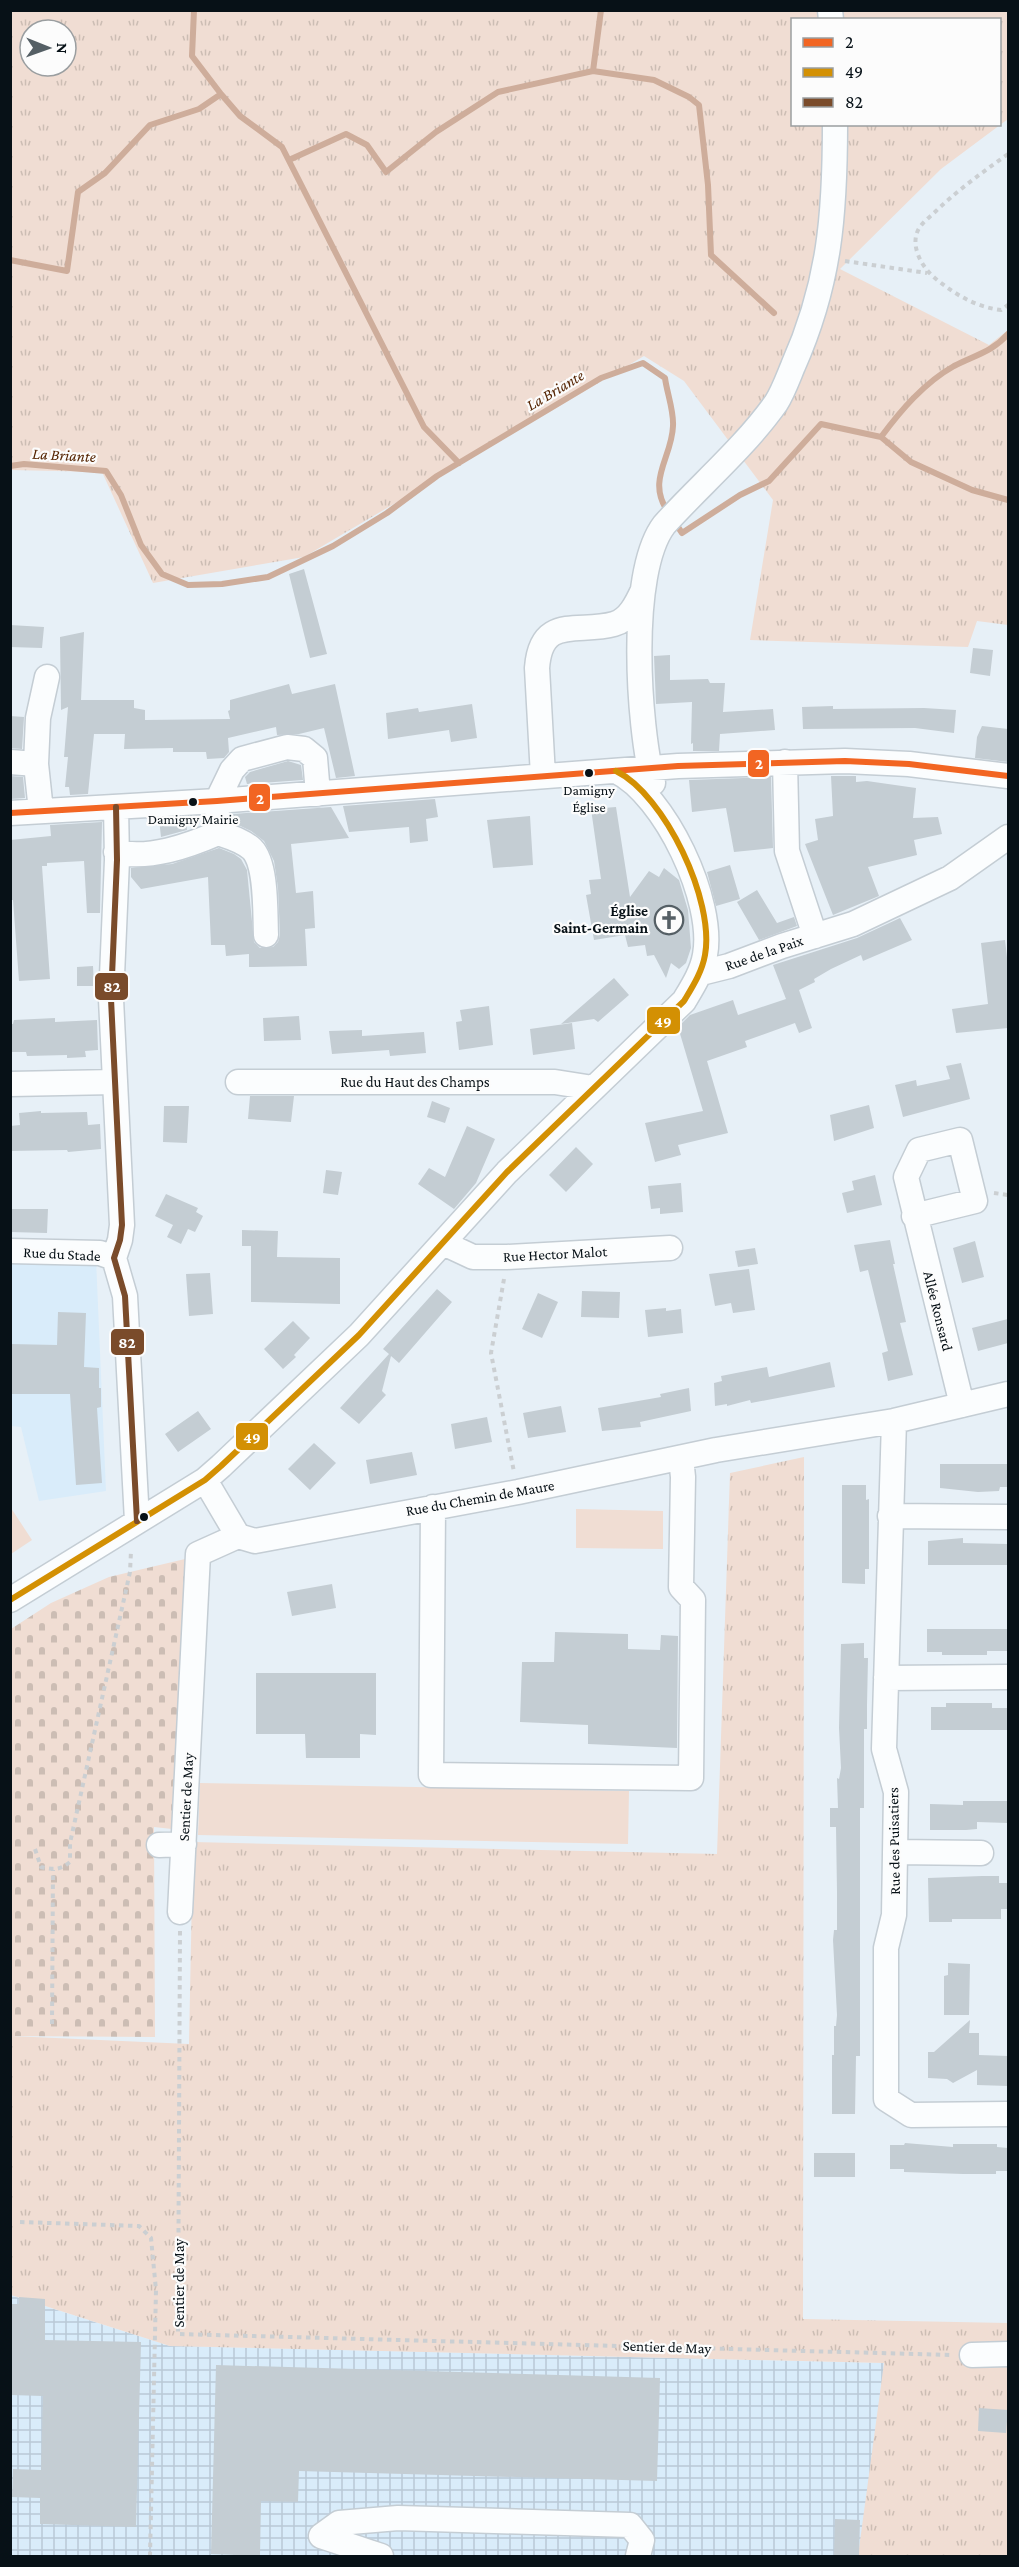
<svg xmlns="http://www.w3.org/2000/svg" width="1019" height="2567" font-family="'Crimson Pro',serif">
<defs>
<pattern id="industrial-grid" width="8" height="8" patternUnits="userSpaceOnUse" patternTransform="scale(1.5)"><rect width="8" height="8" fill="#d9ecfa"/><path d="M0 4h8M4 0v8" fill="none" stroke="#b9c9d6"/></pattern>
<pattern id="grass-tufts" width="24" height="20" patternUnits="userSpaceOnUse" patternTransform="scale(1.5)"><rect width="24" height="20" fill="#f0ddd3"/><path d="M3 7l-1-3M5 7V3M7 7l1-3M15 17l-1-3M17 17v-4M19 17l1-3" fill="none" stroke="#ccbdb4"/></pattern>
<pattern id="cemetery-stones" width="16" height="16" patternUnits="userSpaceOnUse" patternTransform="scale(1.5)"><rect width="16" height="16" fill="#f0ddd3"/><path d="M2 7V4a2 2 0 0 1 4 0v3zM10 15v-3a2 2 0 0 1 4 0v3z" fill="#ccbdb4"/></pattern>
</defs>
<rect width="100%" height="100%" fill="#e7f0f7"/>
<path fill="#d9ecfa" d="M11,1257L96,1259L106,1491L39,1501L21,1427L11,1426Z"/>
<path fill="url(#industrial-grid)" d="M10,2295L170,2346L1008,2366V2556H11Z"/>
<path fill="url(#grass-tufts)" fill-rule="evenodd" d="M11,11H1008V119L941,169L840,269L989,345L1008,330V625L977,621L968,647L750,640L773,500L684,381L644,356L304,557L153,583L102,472L11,470ZM792,20H1000V124H792ZM30,30H66V66H30Z
M804,1457L803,2319L1008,2323V2556H858L884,2363L170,2346L11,2295V2036L189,2044L193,1842L717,1854L730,1473Z"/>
<path fill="url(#cemetery-stones)" d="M185,1559L172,1829L154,1827L155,2037L11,2036V1629L51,1603L109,1577Z"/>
<path fill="#f0ddd3" d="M11,1508L32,1540L11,1554H10Z
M576,1509L663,1511V1549L576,1548Z
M200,1783L629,1791L628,1844L198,1835Z"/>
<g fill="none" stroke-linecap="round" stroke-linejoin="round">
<path stroke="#cead9b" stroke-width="6" d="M593,71L601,10
M221,94L240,116L282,147L424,427L459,463
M289,160L346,134L367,145L386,172L436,132L498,92L593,71L654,80L689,97L699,105L708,185L711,255L774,313
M10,260L67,271L78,192L105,173L150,125L199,109L221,94L192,56L194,10
M881,437C901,410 924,383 954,366C975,355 992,352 1008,334
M10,466L24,464L106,471L121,495L141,545L162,574L188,585L222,584L268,577L333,546L387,513L437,476L601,378L643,363L665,378C667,393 674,411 673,426C672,458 646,480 668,512
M674,521L682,533L740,495L769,481L821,424L881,437L911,462L972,490L1008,500"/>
</g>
<path fill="#c4cdd3" d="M304,569L327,654L310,658L289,574Z
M10,625L44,627L42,648L10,647Z
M84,632L81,700H134V708L145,710V720L230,719L228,711L230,710V700L289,684L292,694L335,684L355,776L336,778L324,728L299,734L277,735L276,727L228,738L229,752L224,758L207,759L206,752H173V748L124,749L125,734H94L88,794L70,795L69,787H65L68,757H64L68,707L61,710L60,637Z
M973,648L993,650L990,676L970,673Z
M670,655V680L708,679L710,683H725L723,712L773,709L775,730L720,734L719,751H693V743L691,744L692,702L656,704L654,656Z
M472,704L477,738L451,742L449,730L388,739L386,713L418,708L419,712Z
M833,706V709L924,708L956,710L954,733L915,728L803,729L802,707Z
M10,716L24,717L22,749L10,748Z
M982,726L1008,729V762L975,758L977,737Z
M288,761L301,765L303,780L247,784L245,777L250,772Z
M10,776L23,777L25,798L10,799Z
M831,776H856V782L867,781L916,788L913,818L938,817L942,834L914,840L917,855L868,867L879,896L833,915L805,844L818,840L815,819L833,816Z
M771,777L773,848L734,852L726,808L692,812L689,780Z
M435,799L438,817L426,819L428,841L410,843L409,827L349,832L343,806Z
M331,807L349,838L291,844L296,893L313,891L315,928L305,929L307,966L249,967V954L226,956L225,945H211L208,877L141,889L131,877V868L172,864L219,848L234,854L241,859L247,870L254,942L260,948L273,947L278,942L280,935L278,888L274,861L264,841L251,831L234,823L233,814Z
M616,807L630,897L649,871L659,877L664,868L679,880L688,910L691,948L686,963L679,969L671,963L666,978L654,955L647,956L645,945L628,947L625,935L594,940L586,895L591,894L589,880L601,879L591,809Z
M530,816L533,865L493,868L487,820Z
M186,817L187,830L161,837L159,819Z
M102,822L100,913H87L84,861L47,863V866H42L50,979L19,981L13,900H10V840L51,836L50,825Z
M730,865L740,899L716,906L707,872Z
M757,890L777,923L794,917L797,926L759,940L737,902Z
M900,918L912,940L863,961L861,955L831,969L814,979L815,982L799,990L812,1028L799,1033L795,1023L745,1041L747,1047L707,1061L728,1133L678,1145L681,1155L655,1162L645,1123L703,1111L678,1027L690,1015L733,1000L738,1015L786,999L773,965L857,938Z
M1005,940L1008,966V1028L956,1033L952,1009L988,1004L981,943Z
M93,966L94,986H77V967Z
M614,978L629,995L598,1022L594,1019L561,1024Z
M489,1006L493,1045L459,1050L456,1022L462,1021L460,1010Z
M299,1016L301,1040L264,1041L263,1018Z
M55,1018V1022L97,1020L98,1050L85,1051L86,1057L67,1058V1055L27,1056L26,1052H10V1024H13L14,1020Z
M572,1023L575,1049L533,1055L530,1029Z
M362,1030V1036L424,1032L426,1053L390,1056L389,1050L332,1054L329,1031Z
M961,1063L970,1099L903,1117L895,1085L916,1080L917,1086L950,1079L946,1066Z
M250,1096H294L291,1122L248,1119Z
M432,1101L450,1108L445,1123L427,1117Z
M869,1105L874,1128L834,1141L830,1115Z
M164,1106H189L187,1143L163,1142Z
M41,1111V1113L87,1112L88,1125L100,1124L101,1149L68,1152L67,1150L10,1151V1126L20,1125L19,1113Z
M467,1126L495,1139L476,1183L454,1209L418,1184L429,1168L445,1177Z
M576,1147L593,1164L566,1192L549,1175Z
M326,1170L342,1172L338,1195L323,1193Z
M875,1175L882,1205L847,1213L842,1193L854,1190L852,1181Z
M681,1183L683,1212L660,1214V1208L651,1209L648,1186Z
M166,1194L198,1208L196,1212L203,1216L195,1232L188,1229L181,1244L167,1237L173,1225L155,1216Z
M10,1209H48L47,1233L10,1232Z
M242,1230L278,1231L277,1257L340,1258V1304L251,1302V1246H242Z
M890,1240L895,1264H893L906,1322L900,1323L913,1375L888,1381L882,1353L888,1351L868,1270L860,1272L854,1245Z
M975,1241L984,1277L962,1283L953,1248Z
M755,1248L758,1264L738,1267L735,1251Z
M749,1269L755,1310L733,1313L731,1303L715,1306L709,1274Z
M210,1273L213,1314L189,1316L186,1274Z
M437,1289L452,1302L399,1363L391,1356L382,1391L386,1395L359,1424L340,1408L389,1354L383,1349Z
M582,1291L620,1292L619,1318L581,1317Z
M538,1293L558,1302L542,1338L522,1329Z
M666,1308V1311L681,1309L683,1333L648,1337L645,1310Z
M58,1312L86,1313L84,1367L99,1368V1388H101V1407L97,1408L102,1483L76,1485L70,1394H10V1344L57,1345Z
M1008,1319V1343L978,1351L972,1328Z
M293,1321L310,1338L294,1355L296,1357L283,1369L264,1349Z
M830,1362L835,1387L751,1403L750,1400L727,1406V1404L715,1406L714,1383L722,1381L721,1376L767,1367L769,1377Z
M689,1388L691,1411L640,1422L641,1427L602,1431L598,1408L661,1397L660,1394Z
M561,1406L566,1432L528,1438L523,1413Z
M198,1411L211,1429L178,1452L165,1434Z
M487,1417L492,1442L455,1449L451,1424Z
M314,1443L336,1463L310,1490L288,1469Z
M412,1452L417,1475L370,1484L366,1460Z
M940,1464H1008V1487H1000L999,1491L978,1492L940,1488Z
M842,1485H866V1500L869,1499V1569H865V1584L842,1583Z
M963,1538V1543L1008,1544V1565H928V1541Z
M332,1584L336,1608L292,1616L287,1592Z
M927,1629H1008V1651H987V1655H942V1652H927Z
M555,1632L628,1634V1649L660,1650L661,1635L678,1636L677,1748L588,1744V1725L520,1722L522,1662H554Z
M864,1643V1658H868L867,1705V1729H864V1808H860V2056H856L855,2114H832V2055H834V2026H836L837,2015L833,1940L834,1930H837V1892L836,1827H830V1808H838L837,1778L839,1779L841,1768L839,1728L841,1644Z
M256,1673H376V1735L360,1734V1758H306L305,1734H256Z
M946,1703H992V1708H1008V1730H931V1707H946Z
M963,1801H1008V1823L977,1822V1829L966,1830H930V1804L963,1805Z
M982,1876H999V1883H1008V1909H1001V1919H952V1922H929L928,1878Z
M948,1963L970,1964L969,2015H944V1976L948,1975Z
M970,2020L969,2033H979V2055L1008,2056V2086L977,2085V2070L953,2083L947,2079L928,2078V2052H934Z
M905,2143L953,2147V2144H997V2147L1008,2148V2171H996V2174H963L904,2172V2169H890V2145H904Z
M814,2153H855V2177H814Z
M19,2297L45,2299V2340L141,2342L136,2527L40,2524V2498L12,2497L13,2469L41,2470L43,2396L11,2395L10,2304H19Z
M216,2365L660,2378L657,2481L299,2471L298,2502L261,2501L260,2556L211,2554Z
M979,2408L1008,2410L1006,2433L978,2431Z
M835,2519L860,2520L859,2556H834Z"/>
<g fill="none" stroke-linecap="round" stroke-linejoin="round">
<g stroke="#c4cdd4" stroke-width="27">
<path id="minor" d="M830,10L831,20
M10,762L36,764L41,811
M785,762L787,851L815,936
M36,764L38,718L47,677
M543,776L537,668C541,614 578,634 614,624C629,620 637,603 643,590
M653,783C638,725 628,573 664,525C701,484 744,448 776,403C783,392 788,378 793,366C830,283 835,214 835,124
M116,807L117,860L111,999L122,1225L120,1240L114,1258L125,1296L137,1521
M10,813L217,801L678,766L845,761L909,764L1008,776
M116,852C149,860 188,846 218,833
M266,935C265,913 267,864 252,849C242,840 230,837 218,833L217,801L232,770L242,759L287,747L304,749L315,758L318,794
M701,973L729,966L782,946L853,924L950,878L1008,837
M238,1082H555L593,1088
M10,1084L115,1082
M914,1216L975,1201L960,1140L919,1150L906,1177L962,1405
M443,1243L473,1257H507L670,1248
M10,1251L100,1253L114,1258
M894,1421L884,1749L896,1792L894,1915L886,1948V2099L911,2115L1008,2114
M205,1480L238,1536L255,1541L518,1492L716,1450L894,1421L1008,1394
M433,1507L431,1775L691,1778L693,1600L681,1587L683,1477L681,1458
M890,1516L1008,1517
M10,1600L205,1480L221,1466L359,1335L507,1172L684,1001C693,986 702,972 705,955C715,901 665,795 616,771
M886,1678L1008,1677
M159,1845L184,1844
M895,1852L981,1853
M180,1912L198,1554L238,1536
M972,2355L1008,2354
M381,2556L321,2536L339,2523L398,2518L630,2525L642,2540L638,2556"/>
</g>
<path stroke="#cbcfd2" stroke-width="4" stroke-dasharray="4.5 4.5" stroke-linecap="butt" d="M1008,154C983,172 959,189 936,211C931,216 924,221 920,227C908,244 922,268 936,279C956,295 976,307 1001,310L1008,305
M845,261L927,273
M994,1193L1008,1195
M504,1279L491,1353L514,1472
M35,1849L41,1867C54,1870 60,1870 70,1862V1843L130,1572L131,1551
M180,1931L178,2334L952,2355
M52,2024L53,1870
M20,2222L139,2226L151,2238L156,2290L150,2556"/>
<use href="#minor" stroke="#fbfdfe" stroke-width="24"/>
<g stroke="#fcfcfc" stroke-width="10">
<path id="bus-1" d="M10,813L217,801L678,766L845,761L909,764L1008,776"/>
</g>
<g stroke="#fcfcfc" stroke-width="10">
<path id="bus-2" d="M10,1600L205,1480L221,1466L359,1335L507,1172L684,1001C693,986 702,972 705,955C715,901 665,795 616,771"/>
</g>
<g stroke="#fcfcfc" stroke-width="10">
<path id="bus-3" d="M116,807L117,860L111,999L122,1225L120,1240L114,1258L125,1296L137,1521"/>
</g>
<use href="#bus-1" stroke="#f26522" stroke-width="6"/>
<use href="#bus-2" stroke="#d39003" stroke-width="6"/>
<use href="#bus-3" stroke="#7a4b2a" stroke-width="6"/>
</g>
<defs>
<g id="church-ring" transform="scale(1.5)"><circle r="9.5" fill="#fcfcfc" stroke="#555f65" stroke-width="1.5"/><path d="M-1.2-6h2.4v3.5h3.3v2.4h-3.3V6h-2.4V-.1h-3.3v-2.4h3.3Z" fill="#555f65"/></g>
</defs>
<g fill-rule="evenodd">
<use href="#church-ring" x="669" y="920"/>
</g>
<g fill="#071117" stroke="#fcfcfc" stroke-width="2">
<circle cx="589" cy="773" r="5"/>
<circle cx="193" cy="802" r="5"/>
<circle cx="144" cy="1517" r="5"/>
</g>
<g text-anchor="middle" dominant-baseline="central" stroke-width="4.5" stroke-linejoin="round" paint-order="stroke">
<g font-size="14" fill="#071117" stroke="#fcfcfc">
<text x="589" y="790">Damigny<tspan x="589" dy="17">Église</tspan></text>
<text x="193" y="819">Damigny Mairie</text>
</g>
<g font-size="15" font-weight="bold" fill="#071117" stroke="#fcfcfc" text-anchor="end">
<text x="648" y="911">Église<tspan x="648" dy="17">Saint-Germain</tspan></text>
</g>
<g font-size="15" fill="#071117" stroke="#fcfcfc">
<text transform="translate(764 953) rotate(-19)">Rue de la Paix</text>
<text x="415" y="1082">Rue du Haut des Champs</text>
<text transform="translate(62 1254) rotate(3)">Rue du Stade</text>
<text transform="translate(555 1254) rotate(-3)">Rue Hector Malot</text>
<text transform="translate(938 1311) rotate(76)">Allée Ronsard</text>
<text transform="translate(480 1498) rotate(-10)">Rue du Chemin de Maure</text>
<text transform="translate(186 1797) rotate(-87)">Sentier de May</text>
<text transform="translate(894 1841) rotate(-91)">Rue des Puisatiers</text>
<text transform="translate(179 2283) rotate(-90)">Sentier de May</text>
<text transform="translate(667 2347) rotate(2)">Sentier de May</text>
</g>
<g font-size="16" font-style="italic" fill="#552402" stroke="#fcfcfc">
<text transform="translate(555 390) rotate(-31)">La Briante</text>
<text transform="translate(64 455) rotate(3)">La Briante</text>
</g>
</g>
<g stroke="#fcfcfc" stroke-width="2">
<rect x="747" y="749" width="23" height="29" rx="6" fill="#f26522"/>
<rect x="248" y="783" width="23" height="29" rx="6" fill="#f26522"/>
<rect x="94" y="972" width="35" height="29" rx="6" fill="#7a4b2a"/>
<rect x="646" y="1006" width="35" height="29" rx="6" fill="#d39003"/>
<rect x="110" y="1328" width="35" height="28" rx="6" fill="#7a4b2a"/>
<rect x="235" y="1422" width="34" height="29" rx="6" fill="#d39003"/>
</g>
<g font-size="16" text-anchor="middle" font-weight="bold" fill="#fff">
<text x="759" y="769">2</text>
<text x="260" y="804">2</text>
<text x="112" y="992">82</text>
<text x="663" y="1027">49</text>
<text x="127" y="1348">82</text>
<text x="252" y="1443">49</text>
</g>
<rect width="1019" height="2567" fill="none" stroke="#071117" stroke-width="24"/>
<rect x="791" y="18" width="210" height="108" fill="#fcfcfc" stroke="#9a9ea0" stroke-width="1.5"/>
<rect x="803" y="38" width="30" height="9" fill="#f26522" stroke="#9a9ea0" stroke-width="1.5"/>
<text x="845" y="48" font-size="18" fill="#071117">2</text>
<rect x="803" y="68" width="30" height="9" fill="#d39003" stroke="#9a9ea0" stroke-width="1.5"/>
<text x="845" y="78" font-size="18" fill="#071117">49</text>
<rect x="803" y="98" width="30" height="9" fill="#7a4b2a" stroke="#9a9ea0" stroke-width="1.5"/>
<text x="845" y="108" font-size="18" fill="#071117">82</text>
<g transform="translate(48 48) rotate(91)"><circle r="28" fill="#fcfcfc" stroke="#9a9ea0" stroke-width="1.5"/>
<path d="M0-4.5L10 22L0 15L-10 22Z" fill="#555f65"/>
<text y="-9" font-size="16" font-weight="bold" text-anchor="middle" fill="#071117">N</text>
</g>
</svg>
